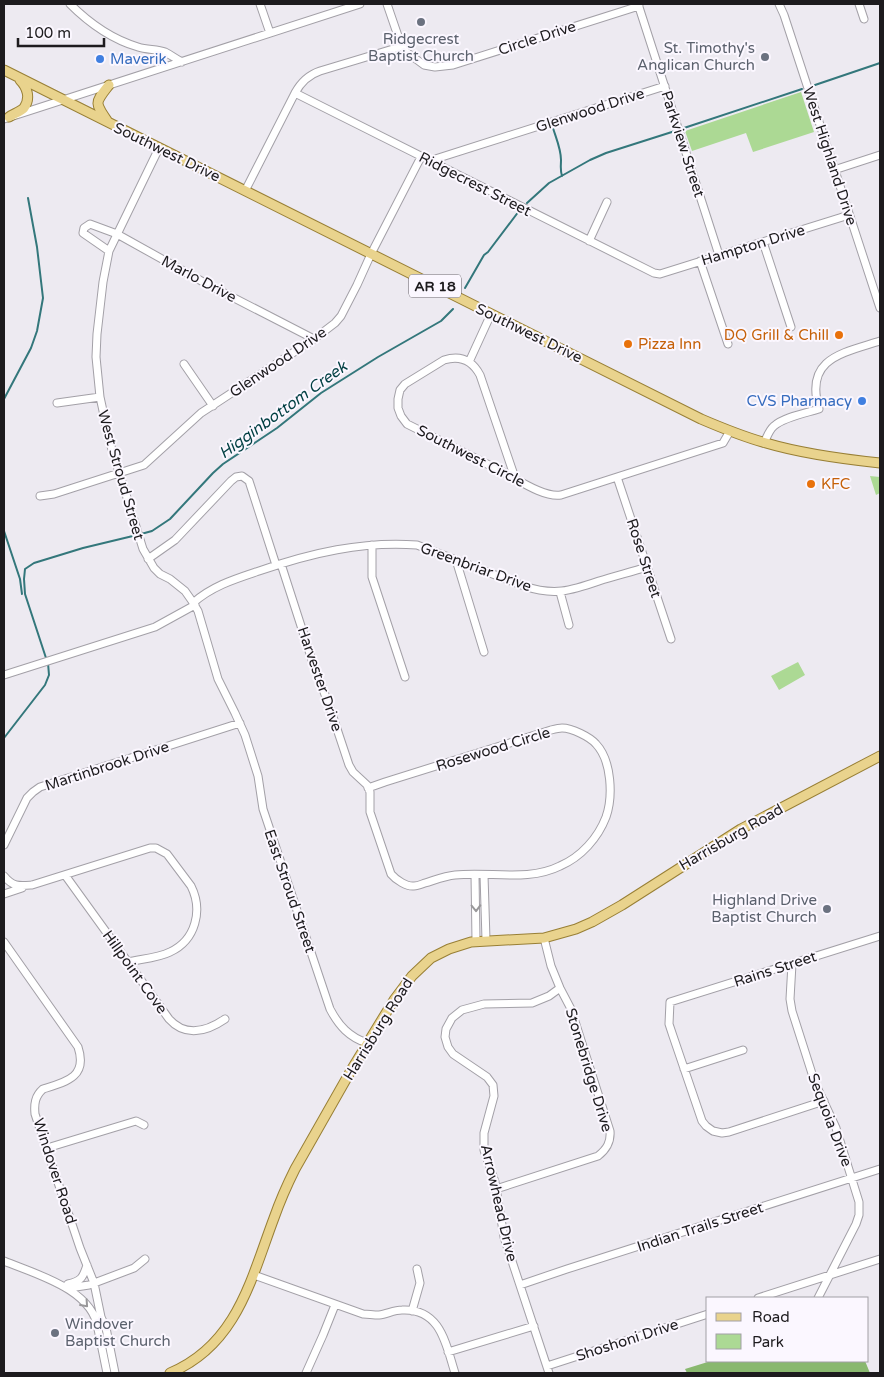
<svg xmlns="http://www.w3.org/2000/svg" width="884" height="1377" font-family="'Varela Round',sans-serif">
<rect width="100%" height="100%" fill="#edeaf1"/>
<path fill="#acd994" d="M801,92L814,132L753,152L746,133L692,151L685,131Z
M870,476L880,477V493L876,495Z
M798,662L805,675L779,690L771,676Z"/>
<path fill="#89b86f" d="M711,1361H865L870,1373H687L685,1369Z"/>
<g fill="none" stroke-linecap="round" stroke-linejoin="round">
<path stroke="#33777b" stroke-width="2" d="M815,85L880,63
M553,128C556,138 561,149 561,160C561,166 560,170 562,176
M684,128L802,89
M527,203L549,183L590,160L606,153L675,131
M465,288L484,255L488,252L519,211
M4,399L31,348L37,331L43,298L37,247L28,198
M4,531L20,579L22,594
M141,534L152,531L170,519L213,473L223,464L277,428L321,393L378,357L441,321L453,309
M46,658L25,594L24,579L25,569L34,563L83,548L137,535
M4,738L45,685L49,675L48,663"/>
<g stroke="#a3a0a7" stroke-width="9">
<path id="minor" d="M70,4C90,24 111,39 138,47C147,50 157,49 165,52C171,55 176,59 182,62
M260,4L270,33
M387,4L398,36L405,51L424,65L435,67L453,65L639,6
M638,4L719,255
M779,4L784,15L880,308
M859,4L864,19
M295,93L654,273L660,274L849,215
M4,119L360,4
M159,148L109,251L103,282L97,334L96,357L100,397L110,443L143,549L154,568L160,574L170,579L185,591L192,601L198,611L218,679L235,713L245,735L258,776L263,809L330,1009C339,1026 349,1037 367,1043
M429,161L665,86
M834,170L880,155
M245,191L295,93C301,82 308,75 320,71L403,46
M589,241L607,202
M763,242L791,327
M109,251L83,233L84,228L90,224L117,234L205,283L314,339
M700,261L728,344
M469,362L491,314
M184,364L213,406
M57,403L100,397
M764,443C767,437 769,430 774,426C784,417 806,413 819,409C804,358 843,353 880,341
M617,477L671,639
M515,478L480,375C472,360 460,355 444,360L405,384L400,390L398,399V408L401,416L407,424L501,471C517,479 544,498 561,495L723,443L730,431
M40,496L54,494L144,465L201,413L314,339L335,323L341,316L357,285L371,254L421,157
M372,545V577L405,677
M148,559L175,540L231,481L236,477L242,476L249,481L276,565
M456,560L484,652
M281,564L312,660L330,708L349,765L353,772L367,785L370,792V812L391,874C396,880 407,887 414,886C418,886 422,884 425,883C435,880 445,876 455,875C489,871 528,882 560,866C581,857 598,838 606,817C613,797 612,761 596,744C590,737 572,728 562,728C559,728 555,729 551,730L385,782L368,788
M560,592L569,625
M193,603C212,586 235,579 259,571C311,553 362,541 417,545L524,586C554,596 570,591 599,581C615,576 631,572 647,567
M4,675L155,627L195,605
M4,845L27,798L33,792L40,787L240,723
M65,875L169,1019C185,1037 206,1032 225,1019
M475,875L476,941
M484,875L486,940
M4,876C13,887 19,886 32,885L150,848H156L167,854L191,886C203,910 196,940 170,952C158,958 141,959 128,962
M4,894L22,888
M4,942L78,1047C88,1077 66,1082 43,1089C35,1096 34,1104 35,1114L80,1248L94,1283L101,1317L106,1328L115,1373
M792,964L790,999L792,1011L815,1083L836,1128L859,1202V1215L856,1224L818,1298
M684,1069L743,1050
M824,1101L729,1132L722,1133L713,1131L706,1126L702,1121L673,1036L669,1024L670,1002L880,936
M47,1148L136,1121L144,1125
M496,1189L598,1156C607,1149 611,1142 610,1131L571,1009L560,988L551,966L544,938
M4,1261C35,1274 93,1289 98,1329
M254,1275L363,1314C368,1314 373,1315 379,1315C387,1314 394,1310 402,1310C441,1308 446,1345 455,1373
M68,1284C81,1281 83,1278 87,1265
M520,1285L567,1269L880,1169
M65,1286L76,1287L89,1285L134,1268L145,1259
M758,1298L880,1259
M412,1311L420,1283L417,1269
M99,1325L98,1329L107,1373
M448,1352L534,1326
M547,1366L708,1314
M306,1373L323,1335L335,1305
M549,1373L504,1237L495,1182L484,1150V1133L494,1096L493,1085L487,1077L453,1054L448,1047L445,1037L446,1029L452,1018L462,1010L484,1004L532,1003L549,996L560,988"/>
</g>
<g stroke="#987f35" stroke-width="11">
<path id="major" d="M4,70L701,419C722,428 744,437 766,443C803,454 842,459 880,463
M9,117C13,114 20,112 24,108C31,98 27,87 20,80
M108,122C94,102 95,103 109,85
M170,1373C237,1345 251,1279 274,1218C280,1201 287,1185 295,1169L353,1067L394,1000L412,976L431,958L449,949L471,942L544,938L576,929L592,922L622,905L741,829L880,756"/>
</g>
<use href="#minor" stroke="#fff" stroke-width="7"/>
<use href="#major" stroke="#e9d38d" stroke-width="9"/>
</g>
<defs><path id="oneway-chevron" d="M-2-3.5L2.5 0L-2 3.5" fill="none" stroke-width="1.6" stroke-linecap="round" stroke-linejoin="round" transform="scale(1.25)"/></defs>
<g stroke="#99989a">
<use href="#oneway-chevron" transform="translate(476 908) rotate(89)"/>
<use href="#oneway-chevron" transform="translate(85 1304) rotate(48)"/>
</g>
<g fill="#6b7280" stroke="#fbf7ff" stroke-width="2">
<circle cx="421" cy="22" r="5"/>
<circle cx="765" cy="57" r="5"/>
<circle cx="827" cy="909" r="5"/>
<circle cx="55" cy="1333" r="5"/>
</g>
<g fill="#3f7fe0" stroke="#fbf7ff" stroke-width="2">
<circle cx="100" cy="59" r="5"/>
<circle cx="862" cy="401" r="5"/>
</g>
<g fill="#e8710a" stroke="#fbf7ff" stroke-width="2">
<circle cx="839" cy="335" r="5"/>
<circle cx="628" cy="344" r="5"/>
<circle cx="811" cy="484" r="5"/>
</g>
<g text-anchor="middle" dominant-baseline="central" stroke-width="4" stroke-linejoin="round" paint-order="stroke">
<rect fill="#fbf7ff" stroke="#605d62" stroke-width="1" x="409" y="274.5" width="52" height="23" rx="4"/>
<g font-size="14" font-weight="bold" fill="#1d1b1e">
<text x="435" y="286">AR 18</text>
</g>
<g font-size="15" fill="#1d1b1e" stroke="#fbf7ff">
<text transform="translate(537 38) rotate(-18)">Circle Drive</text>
<text transform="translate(590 110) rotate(-18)">Glenwood Drive</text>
<text transform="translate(683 144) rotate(72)">Parkview Street</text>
<text transform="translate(167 152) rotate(26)">Southwest Drive</text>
<text transform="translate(830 156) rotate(72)">West Highland Drive</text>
<text transform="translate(475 184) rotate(27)">Ridgecrest Street</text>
<text transform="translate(753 245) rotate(-17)">Hampton Drive</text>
<text transform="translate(199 279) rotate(28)">Marlo Drive</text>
<text transform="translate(529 333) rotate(26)">Southwest Drive</text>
<text transform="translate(278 362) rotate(-34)">Glenwood Drive</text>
<text transform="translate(471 456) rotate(27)">Southwest Circle</text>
<text transform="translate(121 475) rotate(74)">West Stroud Street</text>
<text transform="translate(644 558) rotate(72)">Rose Street</text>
<text transform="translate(476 567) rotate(20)">Greenbriar Drive</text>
<text transform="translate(320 679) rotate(71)">Harvester Drive</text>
<text transform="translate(493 749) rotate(-17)">Rosewood Circle</text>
<text transform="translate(107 766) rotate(-18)">Martinbrook Drive</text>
<text transform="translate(731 837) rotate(-30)">Harrisburg Road</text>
<text transform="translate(290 891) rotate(71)">East Stroud Street</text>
<text transform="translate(775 969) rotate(-18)">Rains Street</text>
<text transform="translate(135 972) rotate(54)">Hillpoint Cove</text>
<text transform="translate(378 1029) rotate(-58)">Harrisburg Road</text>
<text transform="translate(589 1070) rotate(73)">Stonebridge Drive</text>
<text transform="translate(830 1120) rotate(69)">Sequoia Drive</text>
<text transform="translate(55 1171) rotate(72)">Windover Road</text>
<text transform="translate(499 1203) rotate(77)">Arrowhead Drive</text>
<text transform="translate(700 1227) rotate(-18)">Indian Trails Street</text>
<text transform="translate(627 1340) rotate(-18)">Shoshoni Drive</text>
</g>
<g font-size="15" fill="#5b616d" stroke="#fbf7ff" text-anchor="end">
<text x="421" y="39" text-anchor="middle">Ridgecrest<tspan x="421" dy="17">Baptist Church</tspan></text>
<text x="755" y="48">St. Timothy's<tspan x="755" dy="17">Anglican Church</tspan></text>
<text x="817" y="900">Highland Drive<tspan x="817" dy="17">Baptist Church</tspan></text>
<text x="65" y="1324" text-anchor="start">Windover<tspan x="65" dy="17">Baptist Church</tspan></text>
</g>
<g font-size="15" fill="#366cbe" stroke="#fbf7ff" text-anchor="start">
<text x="110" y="59">Maverik</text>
<text x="852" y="401" text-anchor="end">CVS Pharmacy</text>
</g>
<g font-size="15" fill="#c56008" stroke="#fbf7ff" text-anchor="start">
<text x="829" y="335" text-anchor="end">DQ Grill &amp; Chill</text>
<text x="638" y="344">Pizza Inn</text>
<text x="821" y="484">KFC</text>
</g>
<g font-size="16" font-style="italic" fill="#003f42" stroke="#fbf7ff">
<text transform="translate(283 410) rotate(-36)">Higginbottom Creek</text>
</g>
</g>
<rect width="884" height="1377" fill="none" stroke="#1d1b1e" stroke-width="10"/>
<rect x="706" y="1297" width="162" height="65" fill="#fbf7ff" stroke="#a29fa5"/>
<rect x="716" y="1313" width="25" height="8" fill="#e9d38d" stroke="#a29fa5"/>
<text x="752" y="1322" font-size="15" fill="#1d1b1e">Road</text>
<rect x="716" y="1334" width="25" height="15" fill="#acd994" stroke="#a29fa5"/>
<text x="752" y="1347" font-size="15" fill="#1d1b1e">Park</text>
<path d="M18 38v8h86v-8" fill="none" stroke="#1d1b1e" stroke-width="2.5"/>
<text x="25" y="38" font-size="15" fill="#1d1b1e" stroke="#fbf7ff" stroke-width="4" paint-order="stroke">100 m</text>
</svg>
